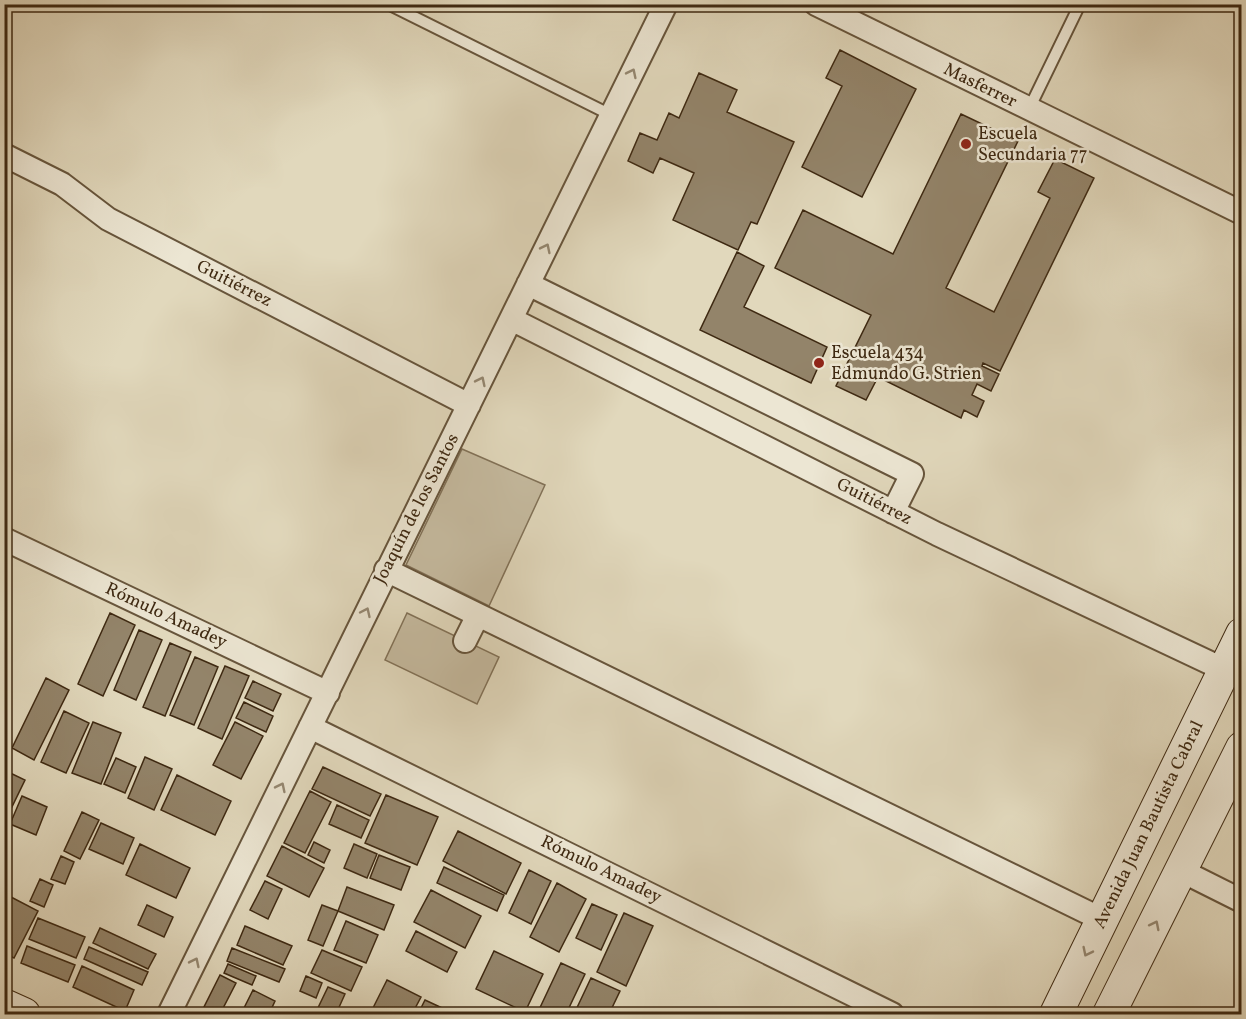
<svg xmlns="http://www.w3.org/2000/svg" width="1246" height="1019" font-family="Vollkorn,serif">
<rect width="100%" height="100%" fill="#e1d8bc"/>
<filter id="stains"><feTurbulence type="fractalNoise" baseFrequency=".00333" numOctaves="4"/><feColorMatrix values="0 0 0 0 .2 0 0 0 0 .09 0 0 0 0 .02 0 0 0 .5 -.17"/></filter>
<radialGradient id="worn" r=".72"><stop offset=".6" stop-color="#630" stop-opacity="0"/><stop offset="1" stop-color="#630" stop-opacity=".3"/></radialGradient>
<path fill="#c5ba9f" stroke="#827258" stroke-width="1.5" d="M462,449L545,485L489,606L406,565Z
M407,613L499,657L477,704L385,660Z"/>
<path fill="#93846a" stroke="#3e2912" stroke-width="1.5" d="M840,50L916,89L862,197L802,167L842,86L826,78Z
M699,73L737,90L727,112L794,142L757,224L751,222L738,250L673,220L694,173L660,158L653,173L628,161L640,133L657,140L669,113L679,118Z
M961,114L1018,141L946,288L994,312L1050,198L1038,192L1055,159L1094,178L1000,371L983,363L982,366L999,374L991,391L977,384L972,395L984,401L977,417L964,410L961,418L878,377L866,400L836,386L871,315L775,268L803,210L893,254Z
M737,252L764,266L744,307L827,347L811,383L700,330Z
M110,613L135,625L103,696L78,684Z
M139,630L162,640L136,700L114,690Z
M170,643L191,652L165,716L143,707Z
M195,657L218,667L194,725L170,715Z
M225,666L249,676L222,739L198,728Z
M46,678L69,690L34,760L12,748Z
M253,681L281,694L273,711L245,698Z
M244,702L273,716L266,732L236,718Z
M64,711L89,723L66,773L41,762Z
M93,722L121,733L101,784L72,773Z
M235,722L263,736L241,779L213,765Z
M145,757L172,769L154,810L128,798Z
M116,758L136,767L125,793L104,784Z
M323,767L381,794L370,816L312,789Z
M4,770L25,780L7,817L4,816Z
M177,775L231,801L215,835L161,810Z
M310,791L331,802L305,853L284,843Z
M386,795L438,817L417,865L365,843Z
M22,796L47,807L36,835L10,824Z
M337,805L369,820L361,838L329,824Z
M82,812L99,820L80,859L64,851Z
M101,823L134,838L123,864L89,849Z
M458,831L521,863L506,894L443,861Z
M314,842L330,850L324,863L308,855Z
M140,844L190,868L176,898L126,875Z
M354,844L377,854L367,878L344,868Z
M282,846L324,868L309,897L267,876Z
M379,855L410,867L401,890L370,878Z
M61,856L74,862L65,884L51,879Z
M444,867L504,895L497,911L437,883Z
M529,870L551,881L531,924L509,913Z
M40,879L53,885L44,907L30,901Z
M265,881L282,889L268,919L250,910Z
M557,883L586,899L559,952L530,937Z
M347,887L394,905L384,930L338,911Z
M431,890L481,916L465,948L414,922Z
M11,897L38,911L14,958L4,953V909Z
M592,904L617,915L601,950L576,938Z
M147,905L173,917L164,937L138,925Z
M322,905L338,911L323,946L308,940Z
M624,913L653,926L626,986L597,972Z
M38,918L85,937L76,958L29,939Z
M346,921L378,935L366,963L334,950Z
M245,926L292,946L283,965L237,945Z
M100,928L156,954L148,969L93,943Z
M416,931L457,952L447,972L406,951Z
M27,946L75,965L68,982L21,963Z
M89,947L148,972L142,985L84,959Z
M232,948L285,969L279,982L227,961Z
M322,950L362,967L351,991L311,973Z
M494,951L543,974L525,1012L476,989Z
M561,963L585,974L566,1014H537Z
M228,964L256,976L252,985L224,973Z
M82,966L134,990L125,1011L73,987Z
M220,975L236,983L220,1014L204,1007Z
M306,976L322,983L316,998L300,991Z
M591,978L620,991L609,1014H574Z
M387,980L421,997L412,1014H370Z
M328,987L345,994L336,1014H315Z
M253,990L275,1001L269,1014H241Z
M425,1000L455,1014H418Z"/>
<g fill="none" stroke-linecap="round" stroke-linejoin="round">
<g stroke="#67553c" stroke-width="14">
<path id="lane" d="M388,4L611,115
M1029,109L1080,4"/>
</g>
<g stroke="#67553c" stroke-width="26">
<path id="street" d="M816,4L1242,213
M4,155L62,184L108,219L469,405
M528,284L912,474L893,512
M511,319L937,534L1242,678
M4,539L328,693
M386,570L1103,920
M465,641L478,615
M310,727L892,1014
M1182,871L1242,901
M169,1014L666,4"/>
</g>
<g stroke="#3e2912" stroke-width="34">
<path id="secondary" d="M4,1005L24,1014
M1056,1014L1242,634
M1109,1014L1242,748"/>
</g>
<use href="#lane" stroke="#ece6d3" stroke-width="10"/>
<use href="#street" stroke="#ece6d3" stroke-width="22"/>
<use href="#secondary" stroke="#ece6d3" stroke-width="32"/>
</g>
<defs><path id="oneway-chevron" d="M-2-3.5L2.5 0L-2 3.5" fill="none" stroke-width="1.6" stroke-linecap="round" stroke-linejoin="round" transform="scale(1.5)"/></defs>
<g stroke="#958872">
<use href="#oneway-chevron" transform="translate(632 73) rotate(-64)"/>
<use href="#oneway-chevron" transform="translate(546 248) rotate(-64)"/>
<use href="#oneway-chevron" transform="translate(481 381) rotate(-64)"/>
<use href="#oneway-chevron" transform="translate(366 612) rotate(-65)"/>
<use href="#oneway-chevron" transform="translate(281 787) rotate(-64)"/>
<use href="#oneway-chevron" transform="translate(1155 925) rotate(-63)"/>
<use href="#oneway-chevron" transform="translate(1087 952) rotate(116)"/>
<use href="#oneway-chevron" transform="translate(195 962) rotate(-64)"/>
</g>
<g fill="#8f2418" stroke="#ece6d3" stroke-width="2">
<circle cx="966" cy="144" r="6"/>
<circle cx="819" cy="363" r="6"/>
</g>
<g text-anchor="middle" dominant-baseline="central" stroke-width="5" stroke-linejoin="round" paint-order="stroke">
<g font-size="18" fill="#3e2912" stroke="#ece6d3">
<text transform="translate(980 86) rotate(26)">Masferrer</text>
<text transform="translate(234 284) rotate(27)">Guitiérrez</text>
<text transform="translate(874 502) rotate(27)">Guitiérrez</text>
<text transform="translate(417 509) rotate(-63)">Joaquín de los Santos</text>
<text transform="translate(166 616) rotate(25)">Rómulo Amadey</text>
<text transform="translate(1149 825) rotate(-64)">Avenida Juan Bautista Cabral</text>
<text transform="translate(601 870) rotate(26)">Rómulo Amadey</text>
</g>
<g font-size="18" fill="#3e2912" stroke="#ece6d3" text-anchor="start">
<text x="978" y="134">Escuela<tspan x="978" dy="21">Secundaria 77</tspan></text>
<text x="831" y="353">Escuela 434<tspan x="831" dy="21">Edmundo G. Strien</tspan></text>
</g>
</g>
<rect width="1246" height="1019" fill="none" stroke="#e1d8bc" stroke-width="24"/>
<rect x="6" y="6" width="1234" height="1007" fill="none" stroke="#3e2912" stroke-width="3"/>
<rect x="12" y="12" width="1222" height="995" fill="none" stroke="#3e2912" stroke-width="1.5"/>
<rect width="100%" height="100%" filter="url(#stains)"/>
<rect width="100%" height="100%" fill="url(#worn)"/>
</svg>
